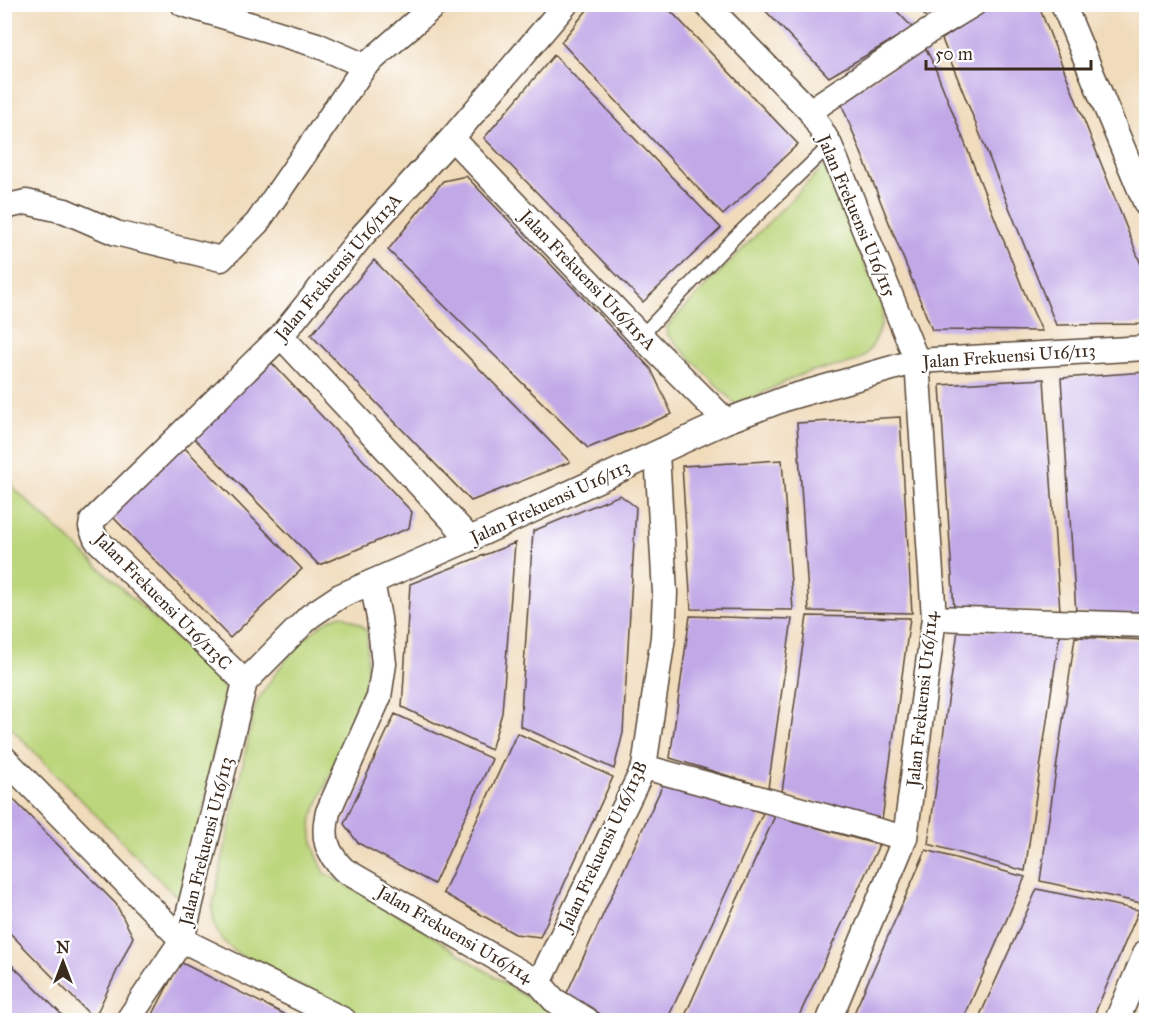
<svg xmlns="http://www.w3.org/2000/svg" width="1151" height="1025" font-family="'IM FELL Great Primer',serif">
<rect width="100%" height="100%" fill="#fff"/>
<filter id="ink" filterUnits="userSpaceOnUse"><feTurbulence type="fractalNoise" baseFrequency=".0167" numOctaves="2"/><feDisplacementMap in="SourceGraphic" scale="12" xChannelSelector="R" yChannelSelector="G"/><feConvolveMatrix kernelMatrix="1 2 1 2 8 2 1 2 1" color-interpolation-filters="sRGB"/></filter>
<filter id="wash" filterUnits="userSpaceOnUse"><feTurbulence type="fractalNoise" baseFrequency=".008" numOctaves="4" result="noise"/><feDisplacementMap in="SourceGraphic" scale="24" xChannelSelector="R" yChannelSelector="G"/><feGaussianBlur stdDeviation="1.35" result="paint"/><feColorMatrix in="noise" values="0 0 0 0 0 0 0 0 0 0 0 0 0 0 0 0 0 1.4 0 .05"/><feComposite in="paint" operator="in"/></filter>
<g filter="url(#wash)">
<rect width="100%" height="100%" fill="#f0dbbb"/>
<path fill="#bcd67c" stroke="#7c804d" stroke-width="1.5" d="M824,166L883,308C883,324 877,342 865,355C856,365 826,368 812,371C785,378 762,397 735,404L667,334V326Z
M7,482L212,672L225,690L193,865L185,891L178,896L171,892L5,722L4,485Z
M342,615L361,625L367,632V669L364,697L312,817C309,837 315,855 325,873L414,924L518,992L566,1020H368L245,958C222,943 215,937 212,909L255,707C267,680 313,620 342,615Z"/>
<g id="blocks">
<path fill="#c1a9e7" d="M592,4H664L798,144L723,215L561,42Z
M759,4H890L913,28L829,77Z
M914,4H948L927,18Z
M995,4H1038L1146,277V324L1056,325L942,39Z
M925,47L933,63L1025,294L1042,331L932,330L840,100Z
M554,55L721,228L643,302L484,138Z
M466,176L651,369L672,414L588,448L388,250L443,181Z
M374,260L570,462L471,501L311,335Z
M269,360L412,512L409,528L319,565L192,436Z
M1146,372V615L1076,613L1061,378Z
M1044,379L1060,611L954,609L940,385Z
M900,417L912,613L809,611L797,423Z
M181,444L302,569L230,638L109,513Z
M782,460L793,610L691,609L682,466Z
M620,495L636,507L623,733L614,769L520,726L533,531Z
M515,543L502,713L491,750L402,707L410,584Z
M690,616L792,619L768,788L670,758Z
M807,616L910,618L882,820L782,792Z
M958,630L1060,632L1025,871L928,844Z
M1075,637L1146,640V864L1141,903L1040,881Z
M395,714L492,759L434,884L358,843L344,824Z
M517,733L613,777L540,937L515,934L443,893Z
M665,780L763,813L667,1020H611L566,995Z
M12,798L116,904L133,937L94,1019L4,927V806Z
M775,816L879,845L797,1020H683Z
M926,850L1025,877L963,1020H851Z
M1037,889L1139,910L1092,1020H978Z
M4,957L67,1020H4Z
M180,962L296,1020H150Z"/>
</g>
</g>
<g filter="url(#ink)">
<use href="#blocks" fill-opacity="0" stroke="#564536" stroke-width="1.5"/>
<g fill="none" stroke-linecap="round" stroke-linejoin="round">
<g stroke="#564536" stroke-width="15">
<path id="service" d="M641,336L736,236L830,145"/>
</g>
<g stroke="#564536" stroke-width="27">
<path id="minor" d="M183,4L317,45L365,66
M706,4L810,111L830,145L917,361L934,618L905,838L829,1020
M1063,4L1146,204
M810,111L926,33L974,4
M452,138L641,336L726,421
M4,207L26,202L65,211L116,233L221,259L257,223L365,66L436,4
M281,336L470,539
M372,582L379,618L384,664L379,697L328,812C322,837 326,852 344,870L539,983L554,1000L587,1020
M934,618L1146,625
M245,682L96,539L91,527L92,521L281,336L362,236L452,138L566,4
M4,758L182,940L344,1020
M644,767L905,838
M539,983L644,767L663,637L665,593L657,453
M128,1020L182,940L245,682L310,616L340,596L470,539L726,421L787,398L917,361L1146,348
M1117,1020L1146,952"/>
</g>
<use href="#service" stroke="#fff" stroke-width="12"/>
<use href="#minor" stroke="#fff" stroke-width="24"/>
</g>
</g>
<g text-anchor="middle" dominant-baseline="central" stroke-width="4.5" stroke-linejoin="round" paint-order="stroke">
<g font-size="18" fill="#3b2a1e" stroke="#fff">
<text transform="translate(857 216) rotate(67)">Jalan Frekuensi U16/115</text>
<text transform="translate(338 267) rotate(-50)">Jalan Frekuensi U16/113A</text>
<text transform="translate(588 280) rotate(46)">Jalan Frekuensi U16/115A</text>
<text transform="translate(1009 356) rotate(-4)">Jalan Frekuensi U16/113</text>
<text transform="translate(550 502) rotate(-25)">Jalan Frekuensi U16/113</text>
<text transform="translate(163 601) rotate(45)">Jalan Frekuensi U16/113C</text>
<text transform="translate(922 699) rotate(-84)">Jalan Frekuensi U16/114</text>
<text transform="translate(206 841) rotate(-76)">Jalan Frekuensi U16/113</text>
<text transform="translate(603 846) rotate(-65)">Jalan Frekuensi U16/113B</text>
<text transform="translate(455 934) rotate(30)">Jalan Frekuensi U16/114</text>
</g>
</g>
<rect width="1151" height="1025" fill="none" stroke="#fff" stroke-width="24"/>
<g transform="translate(63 962)" stroke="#ffffff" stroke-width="4.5" paint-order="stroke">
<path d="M0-4.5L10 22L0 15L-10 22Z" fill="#3b2a1e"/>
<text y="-9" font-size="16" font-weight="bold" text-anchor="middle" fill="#3b2a1e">N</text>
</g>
<path d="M926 60v9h165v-9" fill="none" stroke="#3b2a1e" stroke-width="3"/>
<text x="935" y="60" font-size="18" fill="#3b2a1e" stroke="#ffffff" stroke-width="4.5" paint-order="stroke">50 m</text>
</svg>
